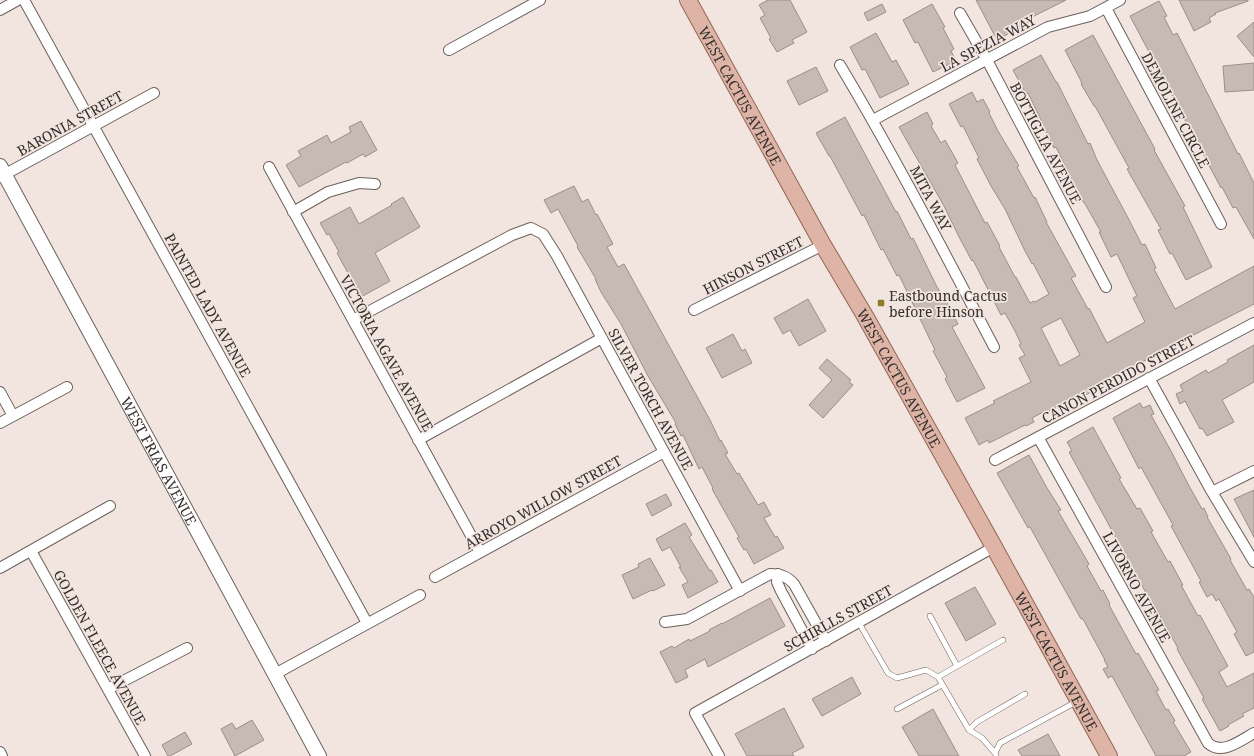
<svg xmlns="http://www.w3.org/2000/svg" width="1254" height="756" font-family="'Noto Serif',serif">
<rect width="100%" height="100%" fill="#f2e5df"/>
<path fill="#c7bab4" stroke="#9b8e89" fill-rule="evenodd" d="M768,0H790L807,32L792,40L794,43L777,52L769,39L771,38L760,18L765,15L759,5Z
M976,0H1066L1028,19L1029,22L997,40Z
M1179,0H1248V1L1215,13L1216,14L1209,18L1211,22L1194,31Z
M1159,1L1167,16L1164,17L1173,35L1177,33L1238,154L1239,153L1254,183V239L1236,207L1233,208L1222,187L1221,188L1130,16Z
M882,4L886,12L868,21L864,13Z
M932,4L945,27L943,28L954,49L951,51L956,61L933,72L918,42L915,43L903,20Z
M1254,22V57L1237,36Z
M876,33L892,62L896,60L909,84L880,98L865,69L862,70L850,47Z
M1093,35L1155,149L1154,150L1185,206L1183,207L1212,267L1186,280L1172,253L1170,254L1158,230L1161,229L1127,169L1129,168L1095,106H1094L1081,84L1082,83L1065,50Z
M1041,55L1056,82H1057L1088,144L1090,143L1097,160L1126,214L1142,245L1145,244L1156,268L1154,269L1175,309L1254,266V304L1172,346L1173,347L1149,360L1148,359L1091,390V392L1084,396L1083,393L1048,412L1047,410L1032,418L1034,422L1026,426L1025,425L989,443L988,440L979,445L965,418L995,403L993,401L1031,382L1019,358L1025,355L1019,345L1021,344L1015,331L1005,313L1001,315L973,260L972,261L959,237L944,206L899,127L927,112L933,124L931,126L941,143L945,140L958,163L955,165L985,223L987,222L1000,246L999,247L1015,277H1016L1030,303L1034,301L1035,302L1049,294L1033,263L1032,264L1025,251L1005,209L991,186L977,159L979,158L963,126L961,127L949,104L972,92L977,102L983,99L990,112L989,113L998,131L1019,166L1017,167L1034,198L1035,197L1047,222H1046L1076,276L1071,278L1088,309L1089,308L1107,343L1145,322L1133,298L1137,296L1117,254L1111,257L1099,232H1101L1084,202H1083L1075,189H1076L1056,147L1054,148L1042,124H1043L1028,93L1026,94L1013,70ZM1061,318L1080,355L1060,366L1041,328Z
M1254,63V90L1225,92L1223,66Z
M816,67L828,91L799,105L787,81Z
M845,117L896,212L897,211L911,239L913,238L937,287L945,300V299L958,324L952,327L985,388L957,402L945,379L947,377L933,351L935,350L899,275L897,276L883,249L881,250L864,215L862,216L830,156H829L816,133Z
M361,121L377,150L365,157L363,154L347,163L346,162L299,187L286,165L301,156L298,151L327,135L331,143L351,132L349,127Z
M574,186L582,202L588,199L596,215L597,214L613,244L607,247L618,267L624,264L710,420L720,441L721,440L728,453L725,454L737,474L739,473L758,505L764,502L771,515L764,518L775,537L777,536L784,548L754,564L746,549L744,550L737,538L739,537L712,489L713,488L702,467L699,469L683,435L681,436L675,424L676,423L648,376L621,324L601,292L595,279H596L577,247L578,246L558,209L551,213L544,200Z
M403,197L420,227L375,253L390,281L361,297L337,253L339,252L329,234L327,235L320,223L350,207L359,224L392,205L391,204Z
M808,299L826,331L799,346L790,330L783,334L774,318Z
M733,334L742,351L745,349L752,363L722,378L706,348Z
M1254,345V382L1222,400L1234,422L1207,436L1202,428L1200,429L1185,401L1180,404L1176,394L1183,391L1180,385L1206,370L1208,373L1228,362L1227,360Z
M827,359L851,380L849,382L853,385L823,418L809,405L832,380L819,368Z
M1140,403L1143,408L1150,405L1154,414L1151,415L1171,451L1188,484L1202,509L1204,508L1208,517H1207L1231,559L1230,560L1247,590L1249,589L1254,597V652L1246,656L1234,634L1237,632L1219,599L1216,601L1212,594L1207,597L1199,582L1201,581L1171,526L1173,525L1141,467L1139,469L1113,418Z
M1093,427L1121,478L1119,479L1137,509L1140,508L1153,531L1151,532L1168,562L1170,561L1183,585H1181L1198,616L1200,615L1228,666L1219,672L1227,687L1254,673V708L1242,714L1244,716L1228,725L1229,726L1220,731L1202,699L1204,698L1177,649L1178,648L1169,632L1152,601L1151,602L1069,452L1072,451L1067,442Z
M1029,455L1047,488L1061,510L1058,511L1089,564L1087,566L1101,591L1103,590L1110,604L1109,605L1136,654L1138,653L1159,690L1156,691L1166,710L1168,709L1175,721L1173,722L1191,752L1184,756H1156L1112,676L1108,678L1103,669L1108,667L1104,660H1105L1083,619H1081L1030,527L1028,528L997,473Z
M1254,490V537L1234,499Z
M666,494L672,505L652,516L646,504Z
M685,523L692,535L689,537L710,571L711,570L718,582L688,598L682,585L688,582L679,567H681L670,547L662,551L656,539Z
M650,558L665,585L653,591L652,590L633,599L622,575L639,567L638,564Z
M975,587L996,624L966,641L945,603Z
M770,598L785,626L708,667L705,659L685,670L688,677L676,683L660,652L672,646L674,648L689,639L690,641L710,631L709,630L722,623V624Z
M852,677L861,694L822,716L812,699Z
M784,708L804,747L792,753L794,756H747L735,734Z
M933,709L959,756H919L902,727Z
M252,720L264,740L235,756L221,729L232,723L236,729Z
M185,732L192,744L170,756H168L162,745Z
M1048,734L1060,756H1022L1018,750Z"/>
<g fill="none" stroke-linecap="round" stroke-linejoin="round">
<g stroke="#6b605a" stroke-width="6">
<path id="lane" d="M930,616L957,666
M859,623L888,673L897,678L926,670L938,677L969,730L982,738L995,753
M938,677L1003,640
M897,709L942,685
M969,730L977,722L1025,694
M996,755L995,753L1000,743L1076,702"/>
</g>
<g stroke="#6b605a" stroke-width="12">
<path id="street" d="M24,0L367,623
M1106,8L1221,224
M0,10L18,0
M960,13L987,60L1106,287
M449,50L540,0
M840,65C895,157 944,252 994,347
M873,120L1048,27L1090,16L1120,0
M269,167L480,552
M0,177L154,93
M293,212L328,192L359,183L375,184
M694,310L823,245
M353,320L512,235L531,228L543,234L557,256L740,591
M1149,378L1212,492L1254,562
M0,392L13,416
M0,423L67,387
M1038,437L1208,743C1222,756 1241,740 1254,733
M418,440L602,338
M995,460L1254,323
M1212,492L1254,471
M31,551L145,756
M0,568L110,506
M778,574L777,582L781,591L812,649
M435,577L664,452
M665,622L687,619L770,574C780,574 787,576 794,584L826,641
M275,674L420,595
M108,689L187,648
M0,752L2,756
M719,756L695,713L994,547"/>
</g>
<g stroke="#6b605a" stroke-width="16">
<g id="secondary">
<path id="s1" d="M0,166L319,756"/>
</g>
</g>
<g stroke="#936554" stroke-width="18">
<g id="primary">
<path id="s2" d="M688,0L823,245L865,316L994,547L1109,756"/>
</g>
</g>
<use href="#lane" stroke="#fff" stroke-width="5"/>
<use href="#street" stroke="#fff" stroke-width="10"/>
<use href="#secondary" stroke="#fff" stroke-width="14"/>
<use href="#primary" stroke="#ddb4a6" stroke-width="16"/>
</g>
<rect fill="#8e7e25" stroke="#f2e5df" stroke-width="1.5" x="877" y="299" width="8" height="8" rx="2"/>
<g text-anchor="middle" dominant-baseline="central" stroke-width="3.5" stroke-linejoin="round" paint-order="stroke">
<g font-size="14" fill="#332e2b" stroke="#f2e5df">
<text transform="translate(988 43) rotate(-28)">LA SPEZIA WAY</text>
<text stroke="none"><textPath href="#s2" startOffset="109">WEST CACTUS AVENUE</textPath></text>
<text transform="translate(1176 110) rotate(62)">DEMOLINE CIRCLE</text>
<text transform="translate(70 123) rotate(-29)">BARONIA STREET</text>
<text transform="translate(1046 143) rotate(62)">BOTTIGLIA AVENUE</text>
<text transform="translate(931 198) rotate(62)">MITA WAY</text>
<text transform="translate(753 265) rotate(-27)">HINSON STREET</text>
<text transform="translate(208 305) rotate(61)">PAINTED LADY AVENUE</text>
<text transform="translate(387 353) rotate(61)">VICTORIA AGAVE AVENUE</text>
<text stroke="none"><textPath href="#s2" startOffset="433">WEST CACTUS AVENUE</textPath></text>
<text transform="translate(1118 379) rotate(-28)">CANON PERDIDO STREET</text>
<text transform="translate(651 399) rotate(61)">SILVER TORCH AVENUE</text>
<text stroke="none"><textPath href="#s1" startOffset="335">WEST FRIAS AVENUE</textPath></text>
<text transform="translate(543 502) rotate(-29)">ARROYO WILLOW STREET</text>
<text transform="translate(1137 587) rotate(61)">LIVORNO AVENUE</text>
<text transform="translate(838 618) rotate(-29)">SCHIRLLS STREET</text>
<text transform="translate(100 647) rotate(61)">GOLDEN FLEECE AVENUE</text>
<text stroke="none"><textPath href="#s2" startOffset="757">WEST CACTUS AVENUE</textPath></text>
</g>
<g font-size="14" fill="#332e2b" stroke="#f2e5df" text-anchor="start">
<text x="889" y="295">Eastbound Cactus<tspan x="889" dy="16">before Hinson</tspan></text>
</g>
</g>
</svg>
